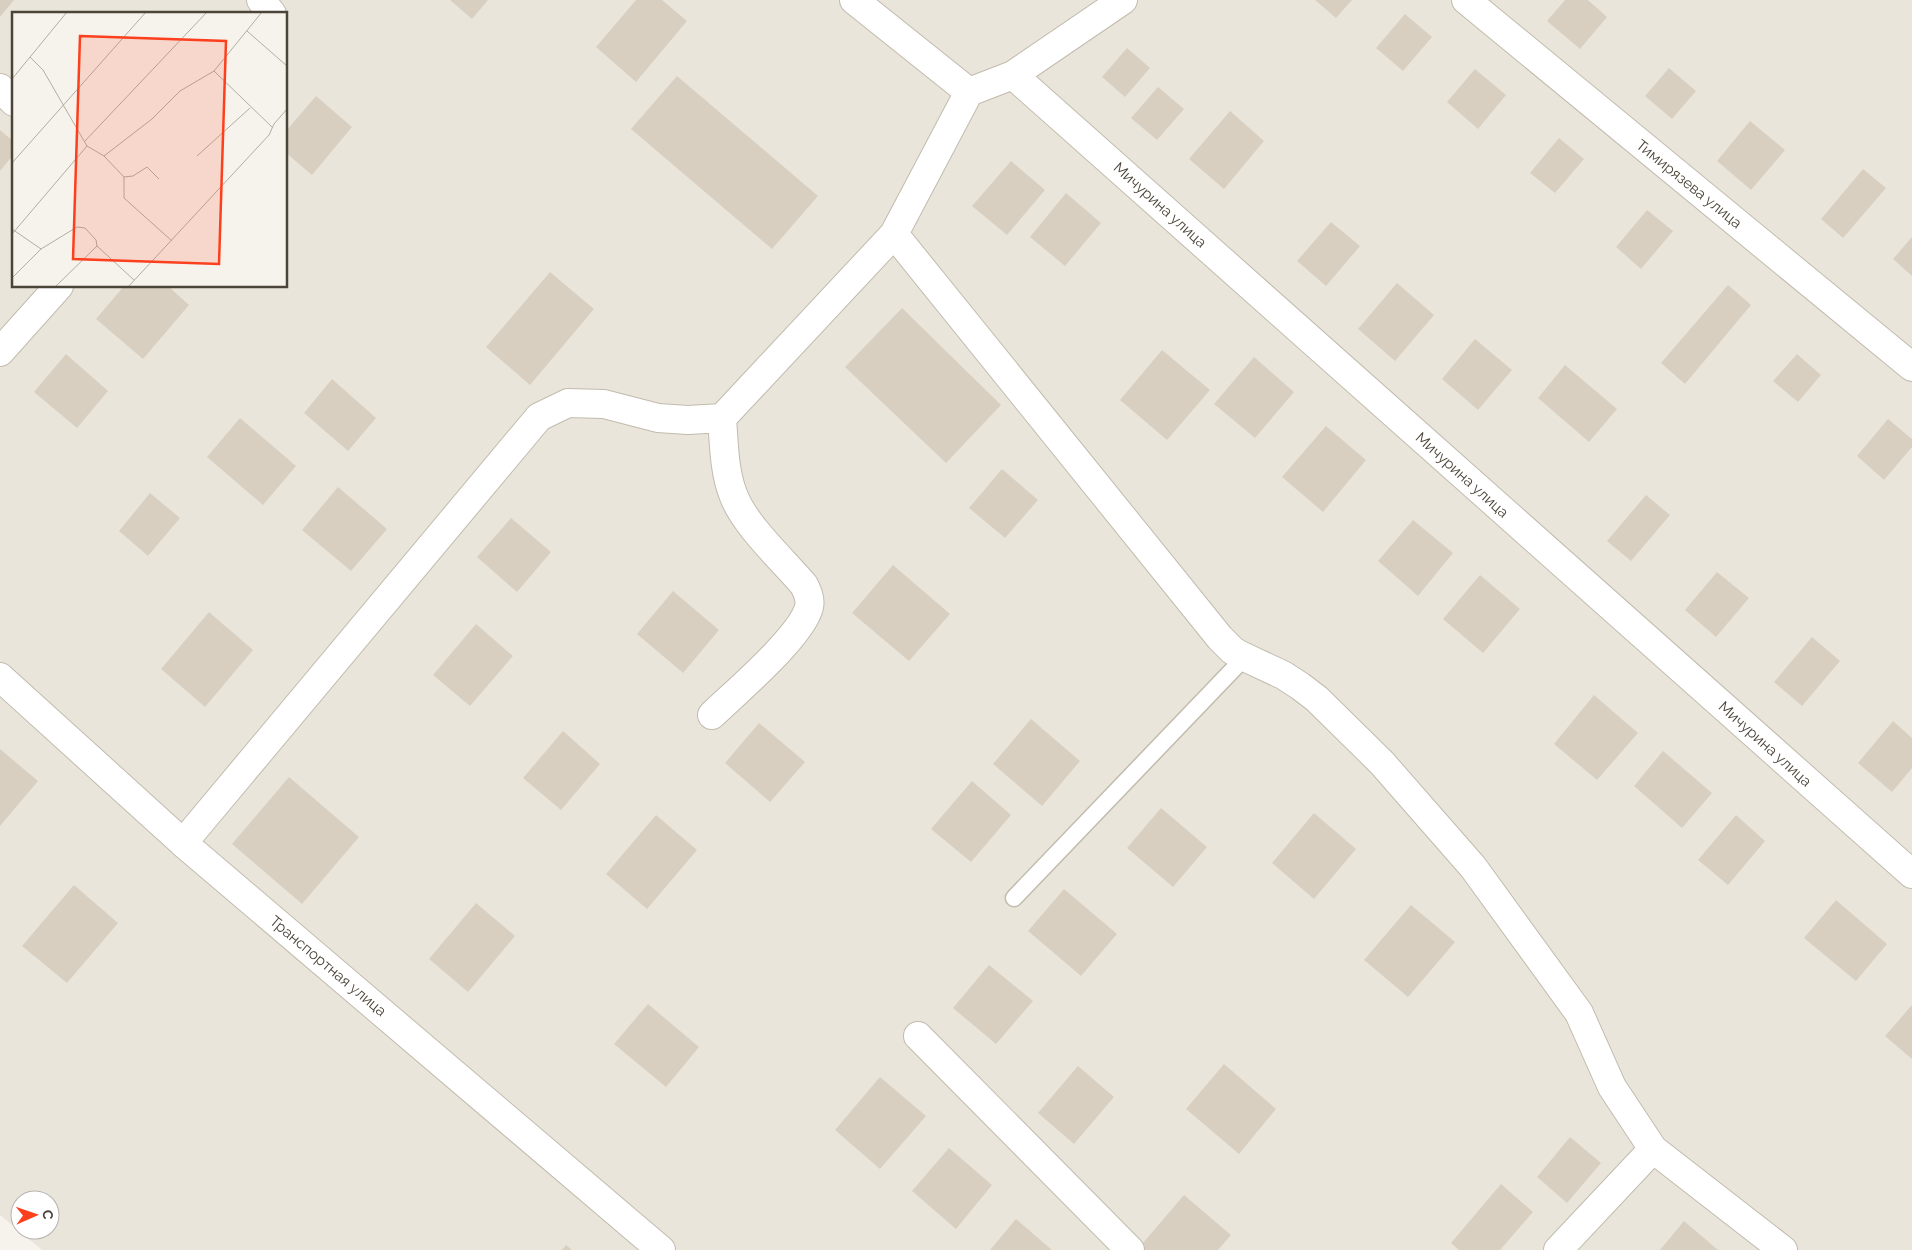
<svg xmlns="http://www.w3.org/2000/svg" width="1912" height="1250" font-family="Raleway,sans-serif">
<rect width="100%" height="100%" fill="#f6f3ec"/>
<path fill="#eae5da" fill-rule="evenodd" d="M0,0H1912V1250H42L0,1215ZM14,14H286V286H14ZM20,1200H50V1230H20Z"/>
<path fill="#d8cfc1" d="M0,0H14L0,17Z
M450,0H488L472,19Z
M636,0H662L687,21L636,82L596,47Z
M1315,0H1352L1336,18Z
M1565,0H1588L1607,17L1580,49L1547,21Z
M1405,14L1432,37L1403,71L1376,48Z
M1127,48L1150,68L1125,97L1102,77Z
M1669,68L1696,91L1672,119L1645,96Z
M1475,69L1506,95L1478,129L1447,102Z
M677,76L818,196L772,249L631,129Z
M1158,87L1184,109L1157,140L1131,118Z
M316,96L352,127L312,175L286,153V131Z
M1230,111L1264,141L1224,189L1189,159Z
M1750,121L1785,150L1751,190L1717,161Z
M0,130L14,142V154L0,171Z
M1559,138L1584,159L1555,193L1530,173Z
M1011,161L1045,190L1007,235L972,206Z
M1863,169L1886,188L1843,238L1821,219Z
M1066,193L1101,223L1065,266L1030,237Z
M1647,210L1673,231L1641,269L1616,247Z
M1331,222L1360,246L1326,286L1297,261Z
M1912,237V276L1893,259Z
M550,272L594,309L530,385L486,347Z
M1397,283L1434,315L1395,361L1358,329Z
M1728,285L1751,305L1685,384L1661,363Z
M124,286H168L189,305L143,359L96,319Z
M902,308L1001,405L946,463L845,367Z
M1475,339L1512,370L1478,410L1442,379Z
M1162,350L1210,390L1167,440L1120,400Z
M66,354L108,391L77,428L34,392Z
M1797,354L1821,375L1798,402L1773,381Z
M1254,357L1294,392L1255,438L1214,404Z
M1565,365L1617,409L1589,442L1538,398Z
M332,379L376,418L348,451L304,413Z
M240,418L296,466L263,505L207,457Z
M1888,419L1912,439V447L1884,480L1857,456Z
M1326,426L1366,460L1323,512L1282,477Z
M1002,469L1038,500L1005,538L969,508Z
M338,487L387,529L351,571L302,530Z
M150,493L180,518L148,556L119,531Z
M1646,495L1670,515L1631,561L1607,541Z
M511,518L551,552L517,592L477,557Z
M1413,520L1453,553L1418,596L1378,561Z
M893,565L950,614L909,661L852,613Z
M1717,572L1749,598L1716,637L1685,610Z
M1480,575L1520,609L1483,653L1443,619Z
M673,591L719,630L683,673L637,634Z
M209,612L253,650L205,707L161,669Z
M476,624L513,656L470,706L433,675Z
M1812,637L1840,661L1802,706L1774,682Z
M1594,695L1638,733L1597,780L1554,744Z
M1031,719L1080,761L1042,806L993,764Z
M1893,721L1912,738V768L1892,792L1858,763Z
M759,723L805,762L770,802L725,763Z
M563,731L600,764L561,810L523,778Z
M0,749L38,781L0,826Z
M1663,751L1712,793L1682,828L1634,786Z
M289,777L359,837L302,904L232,844Z
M972,781L1011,815L971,862L931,829Z
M1161,808L1207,847L1173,887L1127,848Z
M1314,813L1356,849L1314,899L1272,863Z
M656,815L697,850L647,909L606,874Z
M1736,815L1765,841L1728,885L1698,860Z
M74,885L118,923L67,983L22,946Z
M1064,889L1117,934L1081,976L1028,931Z
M1836,900L1887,944L1856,981L1804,938Z
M476,903L515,936L468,992L429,959Z
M1411,905L1455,942L1408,997L1364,960Z
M989,965L1033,1001L996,1044L953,1008Z
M648,1004L699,1047L666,1087L614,1044Z
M1912,1005V1059L1885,1036Z
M1224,1064L1276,1109L1239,1154L1186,1109Z
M1078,1066L1114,1097L1074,1144L1038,1113Z
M880,1077L926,1116L880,1169L835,1130Z
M1570,1137L1601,1163L1567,1203L1537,1177Z
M949,1148L992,1185L956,1229L912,1191Z
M1501,1184L1533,1212L1500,1250H1459L1451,1243Z
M1184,1195L1231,1235L1218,1250H1137Z
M1016,1219L1052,1250H990Z
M1684,1221L1718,1250H1660Z
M566,1245L572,1250H562Z"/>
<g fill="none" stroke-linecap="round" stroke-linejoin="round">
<g stroke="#c2bbae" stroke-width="19">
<path id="lane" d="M1014,898L1245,657"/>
</g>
<g stroke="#c2bbae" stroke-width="30">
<path id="street" d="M261,0L272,14
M854,0L969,92
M1466,0L1912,367
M1013,75L1912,874
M0,88L14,102
M894,234L1220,638L1232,650L1238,654L1283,675L1300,686L1317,699L1382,763L1473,867L1579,1013L1612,1087L1653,1149L1783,1250
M0,352L59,286
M0,677L183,843L661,1250
M712,715C736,692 802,636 809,607C811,599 807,591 804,585C782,559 744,525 733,494C724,471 724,443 722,418
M183,843L539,417L568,403L604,404L658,418L688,420L722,418L894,234L969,92L1013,75L1123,0
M918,1036L1130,1250
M1558,1250L1653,1149"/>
</g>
<use href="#lane" stroke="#fff" stroke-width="16"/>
<use href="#street" stroke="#fff" stroke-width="28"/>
</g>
<g text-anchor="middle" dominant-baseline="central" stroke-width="5" stroke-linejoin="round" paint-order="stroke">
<g font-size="15" fill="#4b4439" stroke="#fff">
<text transform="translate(1689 184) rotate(39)">Тимирязева улица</text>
<text transform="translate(1160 205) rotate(42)">Мичурина улица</text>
<text transform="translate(1462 475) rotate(42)">Мичурина улица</text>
<text transform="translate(1765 744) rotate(42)">Мичурина улица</text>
<text transform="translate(328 966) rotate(40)">Транспортная улица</text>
</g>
</g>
<g transform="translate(12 12)">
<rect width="275" height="275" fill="#f6f3ec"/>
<path fill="none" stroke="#b2ada4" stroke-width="1" d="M235,19L275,54M18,45L31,58L75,134L92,144L112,165V186L160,229M202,59L260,115M0,67L55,0M73,129L195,0M92,144L140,107L168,79L202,59L250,0M185,144L238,96M0,151L134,0M112,165L121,164L135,155L147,167M0,217L29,237M0,222L75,134M0,266L29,237L65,215L73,216L84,228L85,234L122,268M43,275L85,234M116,275L257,123L262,112L275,97"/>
<path fill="#fc3f1d" fill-opacity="0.15" stroke="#fc3f1d" stroke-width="2.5" d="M68,24L214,29L207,252L61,247Z"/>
<rect width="275" height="275" fill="none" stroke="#4b4439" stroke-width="2.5"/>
</g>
<g transform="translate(35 1215) rotate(88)"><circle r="24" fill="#ffffff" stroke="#b7b4b0"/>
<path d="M0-4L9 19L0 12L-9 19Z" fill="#fc3f1d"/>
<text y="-8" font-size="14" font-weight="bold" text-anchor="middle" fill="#4b4439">С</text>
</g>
</svg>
